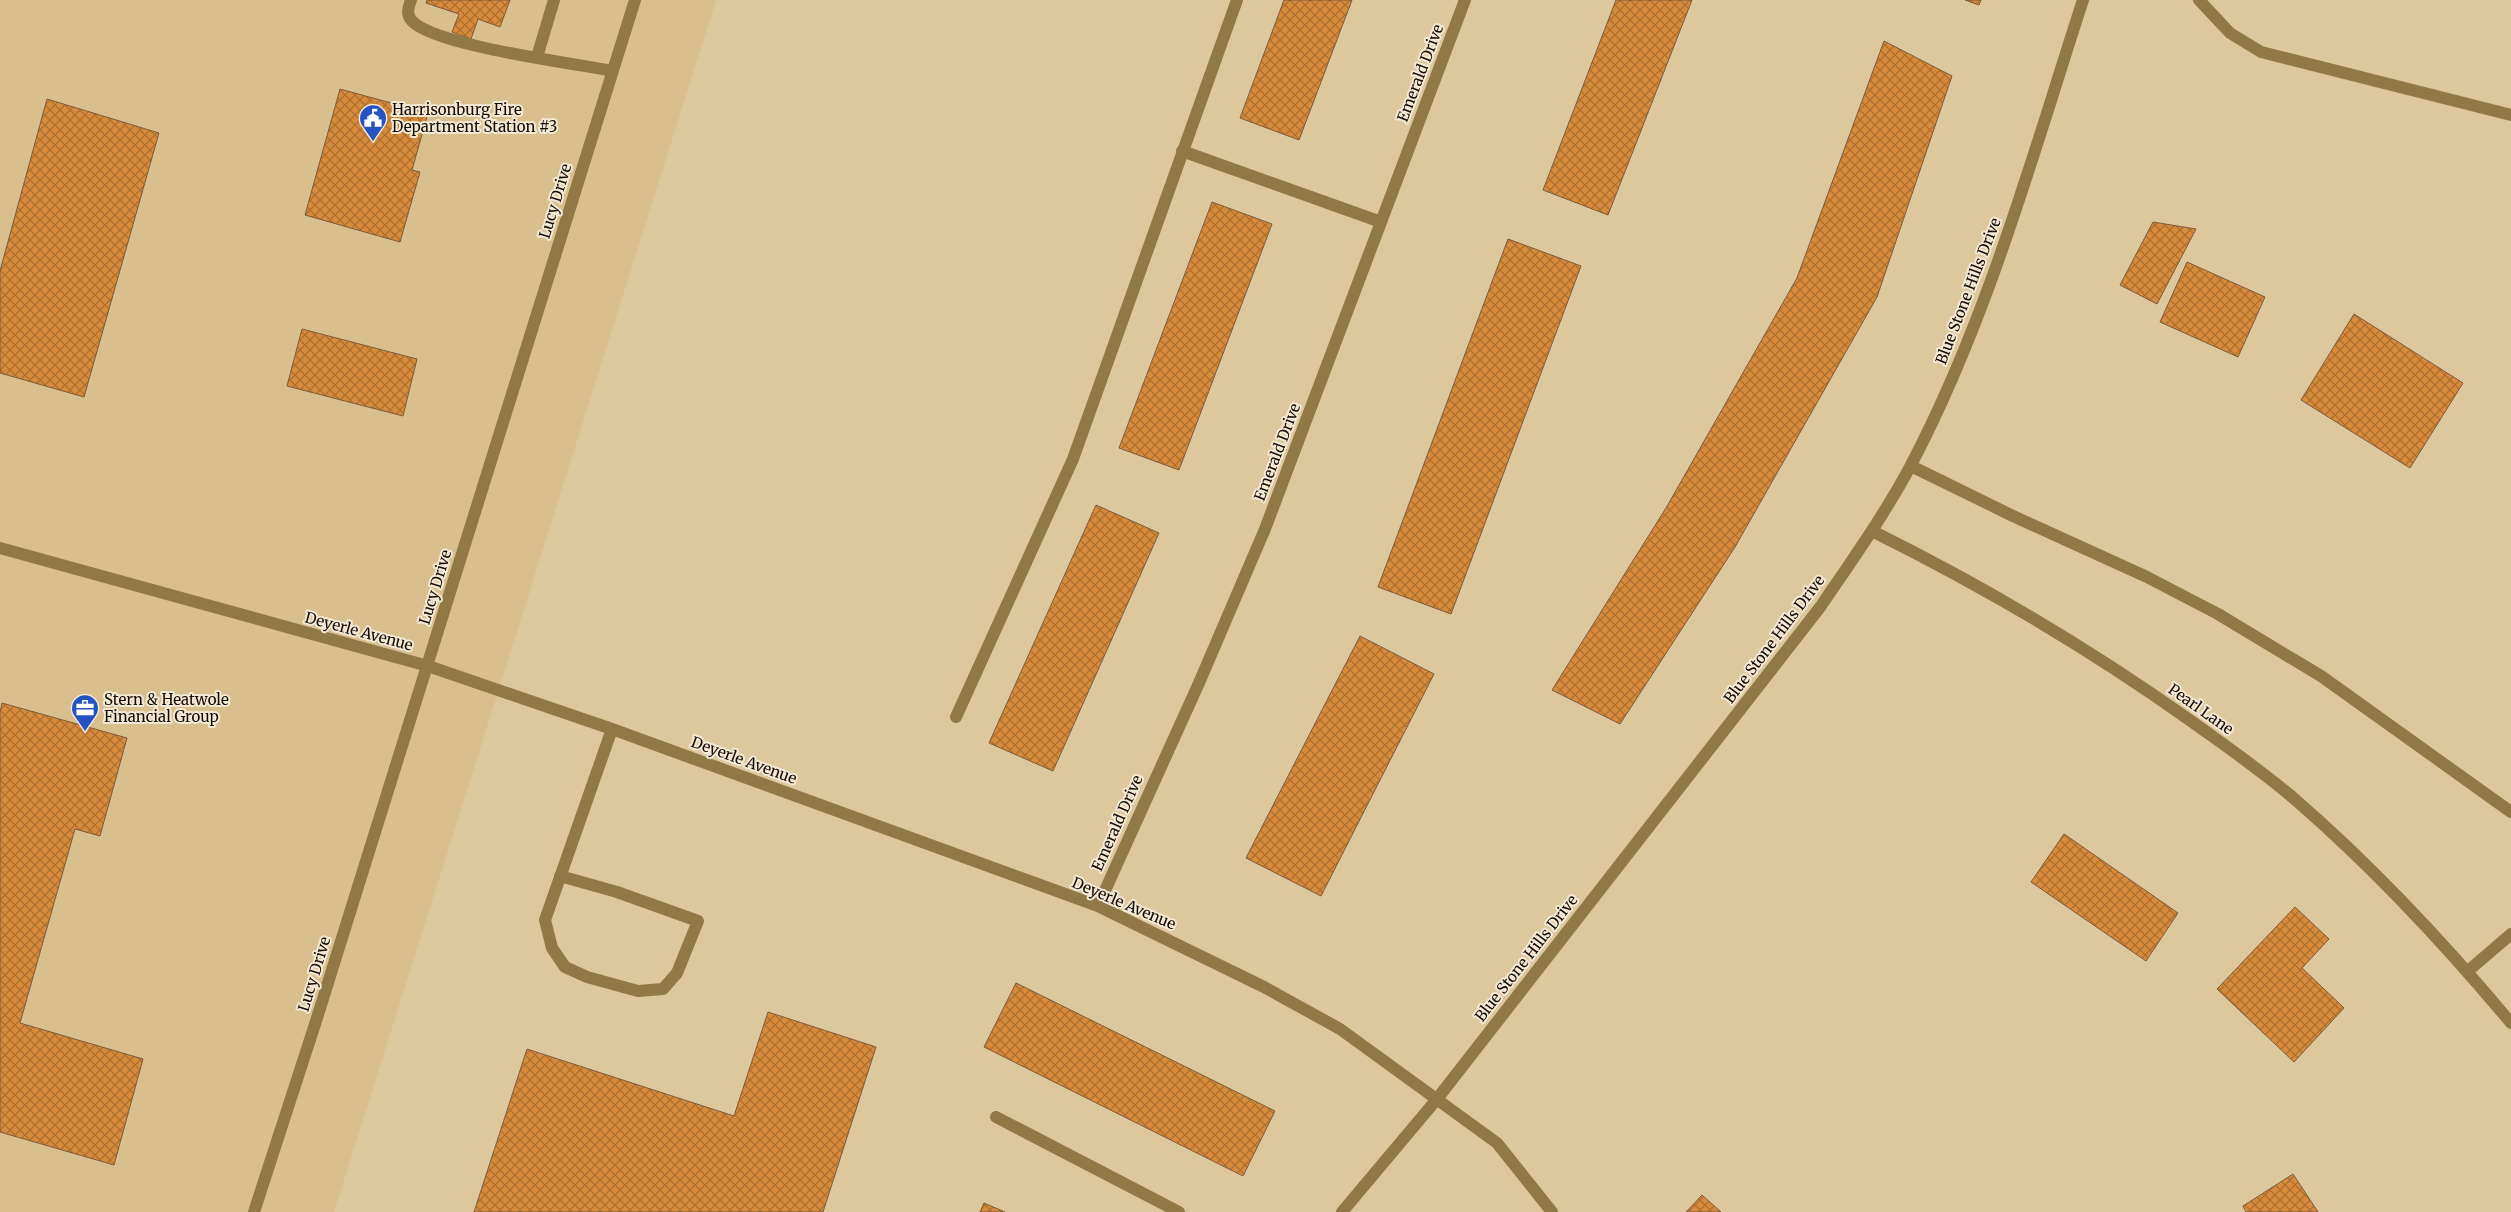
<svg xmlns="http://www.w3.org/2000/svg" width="2511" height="1212" font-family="Merriweather,serif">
<defs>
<pattern id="building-cross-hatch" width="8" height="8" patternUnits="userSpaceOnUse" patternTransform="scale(1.25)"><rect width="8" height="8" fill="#d78b3b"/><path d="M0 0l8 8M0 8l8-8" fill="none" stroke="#ad702f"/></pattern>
</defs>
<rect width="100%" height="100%" fill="#ddc79c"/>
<path fill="#d9bf8d" d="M0,0H716L334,1212H0Z"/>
<path fill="url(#building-cross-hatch)" stroke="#7c5b3d" d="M427,0H510L500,27L478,19L471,39L452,32L459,14L426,3Z
M1284,0H1352L1299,140L1240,118Z
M1616,0H1692L1608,215L1543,190Z
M1965,0H1981L1979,5Z
M1884,41L1952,76L1877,297L1735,547L1620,724L1552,690L1666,508L1797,278Z
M340,89L428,113L412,170L420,172L400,242L305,215Z
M47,99L159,133L84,397L0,373V271Z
M1212,202L1272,224L1179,470L1119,448Z
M2153,222L2196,229L2157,304L2120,285Z
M1508,239L1581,266L1451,614L1378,587Z
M2187,262L2265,297L2238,357L2160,322Z
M2354,314L2463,383L2410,468L2301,400Z
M302,329L417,359L403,416L287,386Z
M1096,505L1159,533L1053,771L989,743Z
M1360,636L1434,674L1321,896L1246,858Z
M2,703L127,738L100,836L75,829L20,1023L143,1059L114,1165L0,1132V712Z
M2064,834L2178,913L2146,961L2031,882Z
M2295,907L2329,939L2302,968L2344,1008L2294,1062L2217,989Z
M1016,983L1275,1111L1243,1176L984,1047Z
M768,1012L876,1047L823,1212H474L527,1049L734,1116Z
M2293,1174L2318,1212H2246L2243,1206Z
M1702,1195L1721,1212H1686Z
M984,1203L1005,1212H980Z"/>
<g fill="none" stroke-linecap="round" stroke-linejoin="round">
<path stroke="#907847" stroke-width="12" d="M411,0C408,8 406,15 412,21C436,46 573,63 612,71
M2199,0L2230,33L2261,52L2511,115
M537,57L554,0
M1182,151L1381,222
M1911,466L2013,516L2147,577L2218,614L2321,676L2511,812
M1872,531C1983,586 2090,649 2191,721C2227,747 2265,773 2298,802C2376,870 2445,944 2511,1023
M0,548L428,666L612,729L1098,906L1264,987L1340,1029L1497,1143L1552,1212
M956,717L1073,459L1237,0
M560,876L617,892L698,921L677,973L663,989L638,991L587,977L565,967L552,948L545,920L612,729
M1098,906L1199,683L1265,529L1465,0
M2468,971L2511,934
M996,1117L1179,1212
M254,1212L317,1018L635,0
M1342,1212L1437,1099L1821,606C1852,560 1885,514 1911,465C1988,318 2032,157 2083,0"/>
</g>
<defs>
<g id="civic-pin" transform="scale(1.4375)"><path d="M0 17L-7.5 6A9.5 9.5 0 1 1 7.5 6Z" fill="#2553c1" stroke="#f4e9d4"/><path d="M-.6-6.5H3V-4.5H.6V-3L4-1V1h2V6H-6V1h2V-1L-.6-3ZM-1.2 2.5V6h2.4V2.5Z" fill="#fff"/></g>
<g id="office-pin" transform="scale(1.4375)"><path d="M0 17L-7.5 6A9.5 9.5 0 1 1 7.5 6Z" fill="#2553c1" stroke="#f4e9d4"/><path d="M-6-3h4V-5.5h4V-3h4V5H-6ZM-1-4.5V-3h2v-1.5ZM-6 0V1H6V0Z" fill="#fff"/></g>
</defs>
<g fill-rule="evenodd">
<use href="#civic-pin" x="373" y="118"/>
<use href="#office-pin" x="85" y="708"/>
</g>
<g text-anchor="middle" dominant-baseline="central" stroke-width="4" stroke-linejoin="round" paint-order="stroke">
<g font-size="15" fill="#140c01" stroke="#f4e9d4">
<text transform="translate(1420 73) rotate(-69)">Emerald Drive</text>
<text transform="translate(555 201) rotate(-73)">Lucy Drive</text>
<text transform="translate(1968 291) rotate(-69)">Blue Stone Hills Drive</text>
<text transform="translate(1277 452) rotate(-69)">Emerald Drive</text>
<text transform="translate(435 587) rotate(-73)">Lucy Drive</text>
<text transform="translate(359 631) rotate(15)">Deyerle Avenue</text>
<text transform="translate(1774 639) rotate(-53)">Blue Stone Hills Drive</text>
<text transform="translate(2201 709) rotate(35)">Pearl Lane</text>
<text transform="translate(744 760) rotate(20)">Deyerle Avenue</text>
<text transform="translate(1117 823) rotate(-66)">Emerald Drive</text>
<text transform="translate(1124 903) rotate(23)">Deyerle Avenue</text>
<text transform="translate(1526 958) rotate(-52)">Blue Stone Hills Drive</text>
<text transform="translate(314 974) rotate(-73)">Lucy Drive</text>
</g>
<g font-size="15" fill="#140c01" stroke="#f4e9d4" text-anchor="start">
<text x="392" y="109">Harrisonburg Fire<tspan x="392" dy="17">Department Station #3</tspan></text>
<text x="104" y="699">Stern &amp; Heatwole<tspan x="104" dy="17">Financial Group</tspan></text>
</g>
</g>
</svg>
